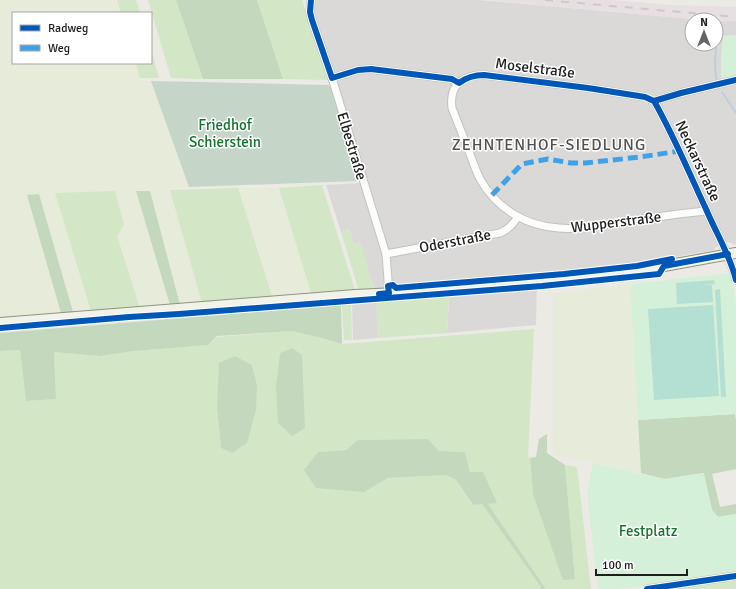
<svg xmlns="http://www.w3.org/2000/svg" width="736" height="589" font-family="Signika,sans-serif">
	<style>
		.residential { fill: #dad9d7 }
		.industrial { fill: #e8dfe2 }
		.farmland { fill: #e7ebd9 }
		.grass { fill: #d3e6c6; fill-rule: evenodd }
		.forest { fill: #c3d8bc }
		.cemetery { fill: #c5d5c8 }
		.park { fill: #d5f0d9 }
		.pitch { fill: #b4dfd3 }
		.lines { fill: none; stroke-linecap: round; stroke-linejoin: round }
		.stream { stroke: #bbd0db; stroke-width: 2 }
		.street-casing { stroke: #c2c2c0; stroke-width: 9 }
		.secondary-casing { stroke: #8f937f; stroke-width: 12 }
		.street { stroke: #fcfcfb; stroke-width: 7 }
		.secondary { stroke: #f1f2ea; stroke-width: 10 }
		.rail { stroke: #cacac9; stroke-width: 2; stroke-dasharray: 8 8; stroke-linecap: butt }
		.quiet { stroke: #3da2ea; stroke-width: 5; stroke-dasharray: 10 5; stroke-linecap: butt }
		.cycleway-casing { stroke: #fff; stroke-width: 8 }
		.cycleway { stroke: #0057b8; stroke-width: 6 }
		.labels { text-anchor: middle; stroke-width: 3; stroke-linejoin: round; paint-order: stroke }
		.street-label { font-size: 15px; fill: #1d1d1d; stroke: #fff }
		.park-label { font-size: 15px; fill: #14712b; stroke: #fff }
		.neighbourhood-label { font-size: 16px; letter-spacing: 1px; fill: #505050; stroke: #fff }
	</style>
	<rect width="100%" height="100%" fill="#ebeae5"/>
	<polygon class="residential" points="315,0 479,0 704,20 692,20 692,44 716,44 716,21 736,21 736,245 728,242 716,247 714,250 630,265 597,270 537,275 536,325 447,333 450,284 376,291 378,338 353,340 352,303 360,292 374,288 360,243 354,245 349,229 341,232 326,185 361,183 363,188 370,187 313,12"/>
	<polygon class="industrial" points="487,0 614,0 670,5 736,7 736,21 717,22 716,21 716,20 700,20"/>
	<g class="farmland">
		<polygon points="0,0 117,0 121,13 13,13 13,63 136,63 141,80 151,81 189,187 170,188 202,303 180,305 136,192 170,305 140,308 117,236 55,193 91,311 73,312 39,194 27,195 61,313 0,317"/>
		<polygon points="238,188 279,188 311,293 272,296"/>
		<polygon points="630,284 641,473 553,454 553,294"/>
	</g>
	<g class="grass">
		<polygon points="117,0 136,0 140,13 121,13"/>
		<polygon points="148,0 176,0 203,79 171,78"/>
		<polygon points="257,0 302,0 328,80 283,79"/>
		<polygon points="151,50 159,78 140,78 136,63 151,63"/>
		<polygon points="322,185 355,290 311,293 279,188"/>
		<polygon points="238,188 272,296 202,303 170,190"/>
		<polygon points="115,191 124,225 117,236 140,308 91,311 55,193"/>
		<polygon points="349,229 354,245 361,243 374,289 359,291 341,232"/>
		<polygon points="449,295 447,333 378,338 376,301"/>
		<polygon points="351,303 352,340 344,340 342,304"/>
		<path d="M534,329L528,457L530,458L533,494L575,579L565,465L577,467L591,589H546L487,503H497L470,472L465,452L439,451L428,439L358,440L346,450L318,452L364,492L388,478L446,475L456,480L472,505L482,504L541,587L540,589H0V351L20,350L26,401L56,399L54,352L100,356L134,351L208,345L217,337L292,331L322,338L342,344ZM292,348L276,385L280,353ZM235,356L252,365L257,385L232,453L221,448L217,408Z"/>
		<polygon points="736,581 736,589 671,589"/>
	</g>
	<g class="forest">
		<polygon points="176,0 257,0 283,79 203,79"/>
		<polygon points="136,191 150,191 180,305 170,305"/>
		<polygon points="39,194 73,312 61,313 27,195"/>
		<polygon points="341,305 342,344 322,338 292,331 217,336 208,345 134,351 100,356 54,352 56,399 26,401 20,350 0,351 0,333"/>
		<polygon points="292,348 302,355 305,428 292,436 278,423 276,385 280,353"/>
		<polygon points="235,356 252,365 257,385 256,409 247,443 232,453 221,448 217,408 219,363"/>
		<polygon points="735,414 736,419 736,469 712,474 720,507 736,504 736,514 718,517 712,510 703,473 664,479 641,473 638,420"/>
		<polygon points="547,434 547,453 565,465 575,579 563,580 533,494 530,458 536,457 539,439"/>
		<polygon points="428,439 439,451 465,452 470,472 483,472 497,503 488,504 546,589 540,589 541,587 482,504 473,505 456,480 446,475 388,478 364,492 316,488 304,470 318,452 346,450 358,440"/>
	</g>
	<polygon class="cemetery" points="151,81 328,85 331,87 360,178 358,181 189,187"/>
	<g class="park">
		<polygon points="736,35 736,76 721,79 721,56 723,36"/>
		<polygon points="722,274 731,274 736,302 736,419 735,414 638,420 630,284"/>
		<polygon points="593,463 664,479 704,473 712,510 718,517 736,514 736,573 618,589 598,589 587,494"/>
	</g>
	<g class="pitch">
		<polygon points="714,280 715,284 703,285 712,285 713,302 677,304 676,283"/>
		<polygon points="720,289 726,397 721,397 715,290"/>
		<polygon points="713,305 719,396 654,400 648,309"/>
	</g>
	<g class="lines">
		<g class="stream">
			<polyline points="716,79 715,63 717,35"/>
			<polyline points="722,92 736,113"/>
		</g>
		<defs>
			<g id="street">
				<polyline points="311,0 310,12 312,20 332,78 386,254 389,293"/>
				<polyline points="332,78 358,70 371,69 452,79 459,83"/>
				<path d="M654,101C674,136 689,173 706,209C716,233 730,255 736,280"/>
				<path d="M706,211L678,214L584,228C576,228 567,229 559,228C526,226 497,209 480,179C476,171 473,162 470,154C464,139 458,123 452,108C449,85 462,75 484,75L588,88L639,96L645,97L654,101L681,93L736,80"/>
				<path d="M386,254L500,233C509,229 512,225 518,217"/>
				<polyline points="647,589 736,576"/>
			</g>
			<polyline id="secondary" points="0,323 355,295 418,292 437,289 592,276 664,266 736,253"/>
		</defs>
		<use href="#street" class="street-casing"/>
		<use href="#secondary" class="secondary-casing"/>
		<use href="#street" class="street"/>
		<use href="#secondary" class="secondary"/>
		<polyline class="rail" points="545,0 736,17"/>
		<polyline class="quiet" points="492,195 522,164 548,159 571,163 585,163 640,157 680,151"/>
		<defs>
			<g id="cycleway">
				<path d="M311,0L310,12L312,20L332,78L358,70L371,69L452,79L459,83C467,77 474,75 484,75L588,88L639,96L645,97L654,101L681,93L736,80"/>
				<path d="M654,101C674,136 689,173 706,209C716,233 730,255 736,280"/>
				<polyline points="379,294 389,293 388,286 393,285 396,288 564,274 637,266 672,259"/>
				<polyline points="0,328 129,317 179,314 542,286 659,274 664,266 728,254"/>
				<polyline points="647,589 736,576"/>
			</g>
		</defs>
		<use href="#cycleway" class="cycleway-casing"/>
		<use href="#cycleway" class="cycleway"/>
	</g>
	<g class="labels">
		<g class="street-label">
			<text transform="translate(535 68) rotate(7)" y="5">Moselstraße</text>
			<text transform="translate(352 146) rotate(73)" y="5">Elbestraße</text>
			<text transform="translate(698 161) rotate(65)" y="5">Neckarstraße</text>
			<text transform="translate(616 222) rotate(-7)" y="5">Wupperstraße</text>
			<text transform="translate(455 241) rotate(-11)" y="5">Oderstraße</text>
		</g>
		<g class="park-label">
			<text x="225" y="130">Friedhof<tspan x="225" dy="17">Schierstein</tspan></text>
			<text x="648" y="536">Festplatz</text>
		</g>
		<g class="neighbourhood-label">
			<text x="549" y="150">ZEHNTENHOF-SIEDLUNG</text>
		</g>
	</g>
	<rect x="12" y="12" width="140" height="52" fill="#ffffff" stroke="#a5a5a5"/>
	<rect x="20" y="25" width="20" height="6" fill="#0057b8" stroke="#a5a5a5"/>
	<text x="48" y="32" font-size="12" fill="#1d1d1d">Radweg</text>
	<rect x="20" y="45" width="20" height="6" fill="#3da2ea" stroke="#a5a5a5"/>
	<text x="48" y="52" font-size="12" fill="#1d1d1d">Weg</text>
	<g transform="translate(704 32)"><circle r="19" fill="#ffffff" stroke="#a5a5a5"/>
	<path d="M0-3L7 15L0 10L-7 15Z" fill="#656563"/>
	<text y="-6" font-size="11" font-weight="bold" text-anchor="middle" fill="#1d1d1d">N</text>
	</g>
	<path d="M596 569v6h91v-6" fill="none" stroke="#1d1d1d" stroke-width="2"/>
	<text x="602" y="569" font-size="12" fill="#1d1d1d" stroke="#ffffff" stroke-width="3" paint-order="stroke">100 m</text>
</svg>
